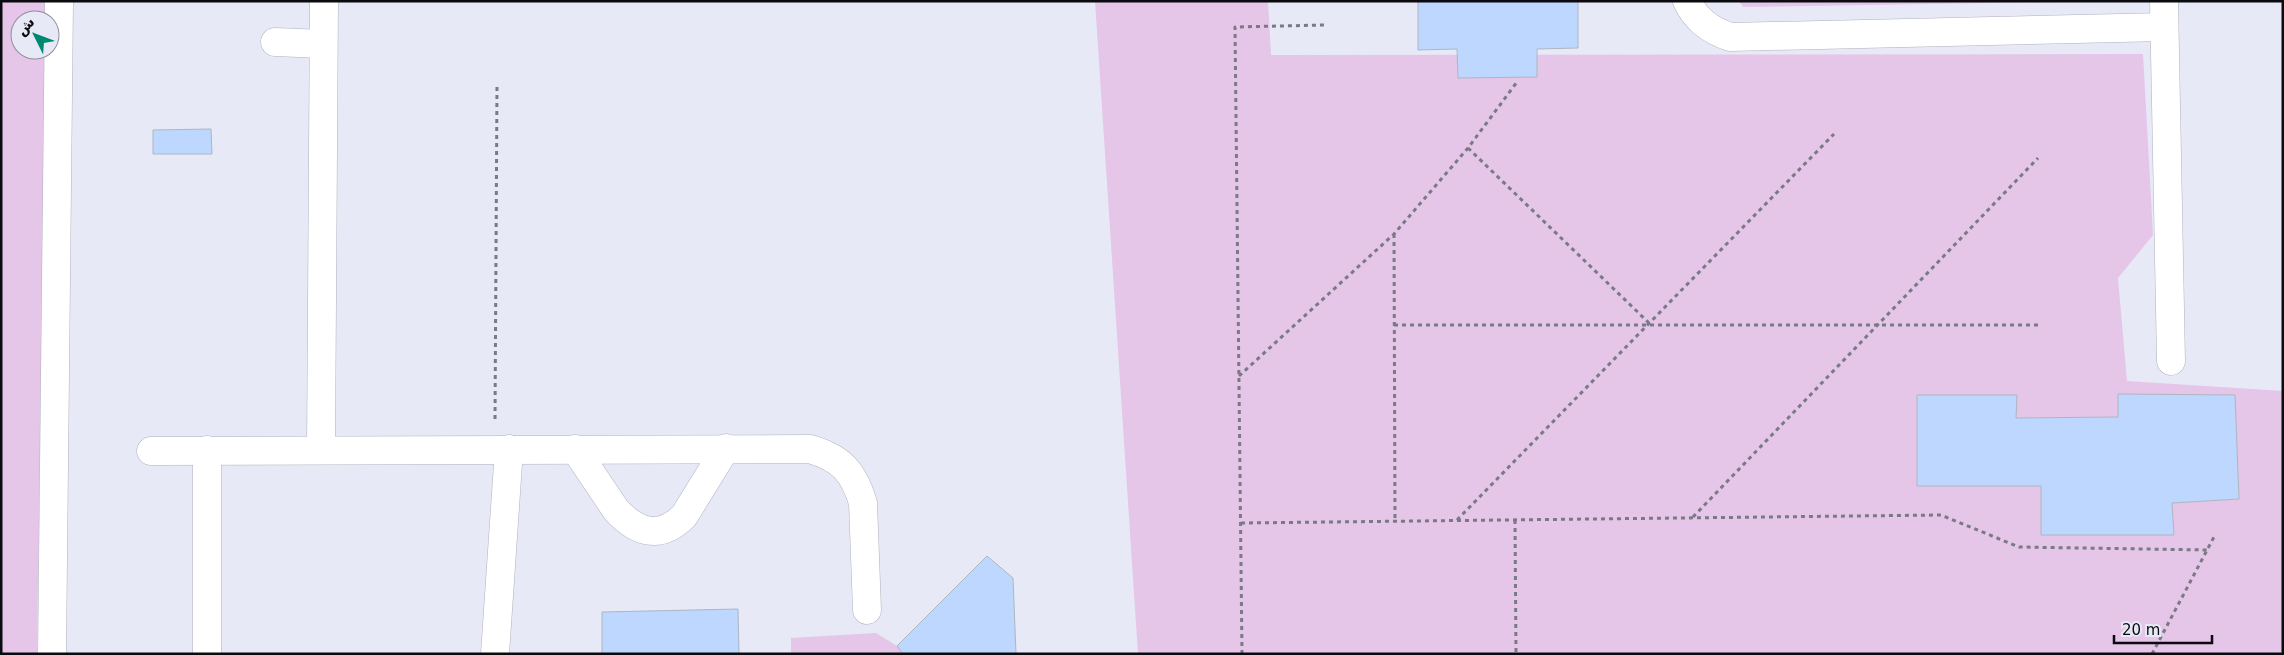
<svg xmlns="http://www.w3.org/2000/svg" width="2284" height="655" font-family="'DejaVu Sans','Noto Naskh Arabic',sans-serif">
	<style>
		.green { fill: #e5c5e8; fill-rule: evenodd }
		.building { fill: #bed7fe; stroke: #aeb6c2 }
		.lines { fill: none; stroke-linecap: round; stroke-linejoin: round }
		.minor-casing { stroke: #b0b1bf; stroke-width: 29 }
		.path { stroke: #797a83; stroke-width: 3; stroke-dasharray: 4 4; stroke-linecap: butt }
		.minor { stroke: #fff; stroke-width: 28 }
	</style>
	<rect width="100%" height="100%" fill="#e7e9f7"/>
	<g class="green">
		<polygon points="1,1 47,1 47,20 20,20 20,50 46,50 37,654 1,654"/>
		<path d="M1095,1H1268L1271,55L2143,54L2153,235L2118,278L2127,381L2283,391V654H1138ZM2118,394L2234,395L2239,499L2172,503L2174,535H2042L2041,486H1917V395H2016V418L2118,417Z"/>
		<polygon points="1739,1 2119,1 1743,7"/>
		<polygon points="876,633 897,646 903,654 791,654 791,638"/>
	</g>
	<g class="building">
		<polygon points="1418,1 1578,1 1578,48 1537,49 1537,77 1458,78 1457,49 1418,50"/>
		<polygon points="211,129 212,154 153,154 153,130"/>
		<polygon points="2118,394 2235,395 2239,499 2172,503 2174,535 2041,535 2041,486 1917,486 1917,395 2017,395 2016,418 2118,417"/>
		<polygon points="987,556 1013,578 1016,654 903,654 897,646"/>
		<polygon points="738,609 739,654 602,654 602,612"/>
	</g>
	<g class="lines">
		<defs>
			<g id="minor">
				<path d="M1687,1C1696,20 1710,30 1730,37L2164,27"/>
				<polyline points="2164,1 2171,361"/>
				<polyline points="275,42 323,44"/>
				<path d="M575,449L616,510C637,533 660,540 684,516L726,448"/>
				<polyline points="207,450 207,654"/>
				<polyline points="321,450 324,1"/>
				<path d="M151,451L810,449C841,458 854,472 863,503L867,610"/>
				<polyline points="52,654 59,1"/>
				<polyline points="495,654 509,449"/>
			</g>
		</defs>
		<use href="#minor" class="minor-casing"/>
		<g class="path">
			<polyline points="1468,148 1649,323"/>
			<polyline points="1394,234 1395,521"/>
			<polyline points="1394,325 2038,325"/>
			<polyline points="1239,376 1394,234 1468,148 1517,82"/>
			<polyline points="495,419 497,85"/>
			<polyline points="1693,517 2038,158"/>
			<polyline points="1457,520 1834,134"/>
			<polyline points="1515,520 1516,654"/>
			<polyline points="1241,523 1941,515 2019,547 2207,550"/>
			<polyline points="1242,654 1235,27 1324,25"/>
			<polyline points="2152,654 2215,535"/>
		</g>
		<use href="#minor" class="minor"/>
	</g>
	<rect width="2284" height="655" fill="none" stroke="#0b0b0f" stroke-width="5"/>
	<g transform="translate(35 35) rotate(312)"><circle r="24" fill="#e7e9f7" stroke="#8f909a"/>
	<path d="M0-4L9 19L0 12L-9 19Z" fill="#008970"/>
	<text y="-8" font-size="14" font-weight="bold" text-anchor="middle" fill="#0b0b0f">ش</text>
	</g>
	<path d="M2114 635v8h98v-8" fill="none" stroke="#0b0b0f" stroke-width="2.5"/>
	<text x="2122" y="635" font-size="15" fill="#0b0b0f" stroke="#e7e9f7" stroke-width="4" paint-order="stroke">20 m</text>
</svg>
